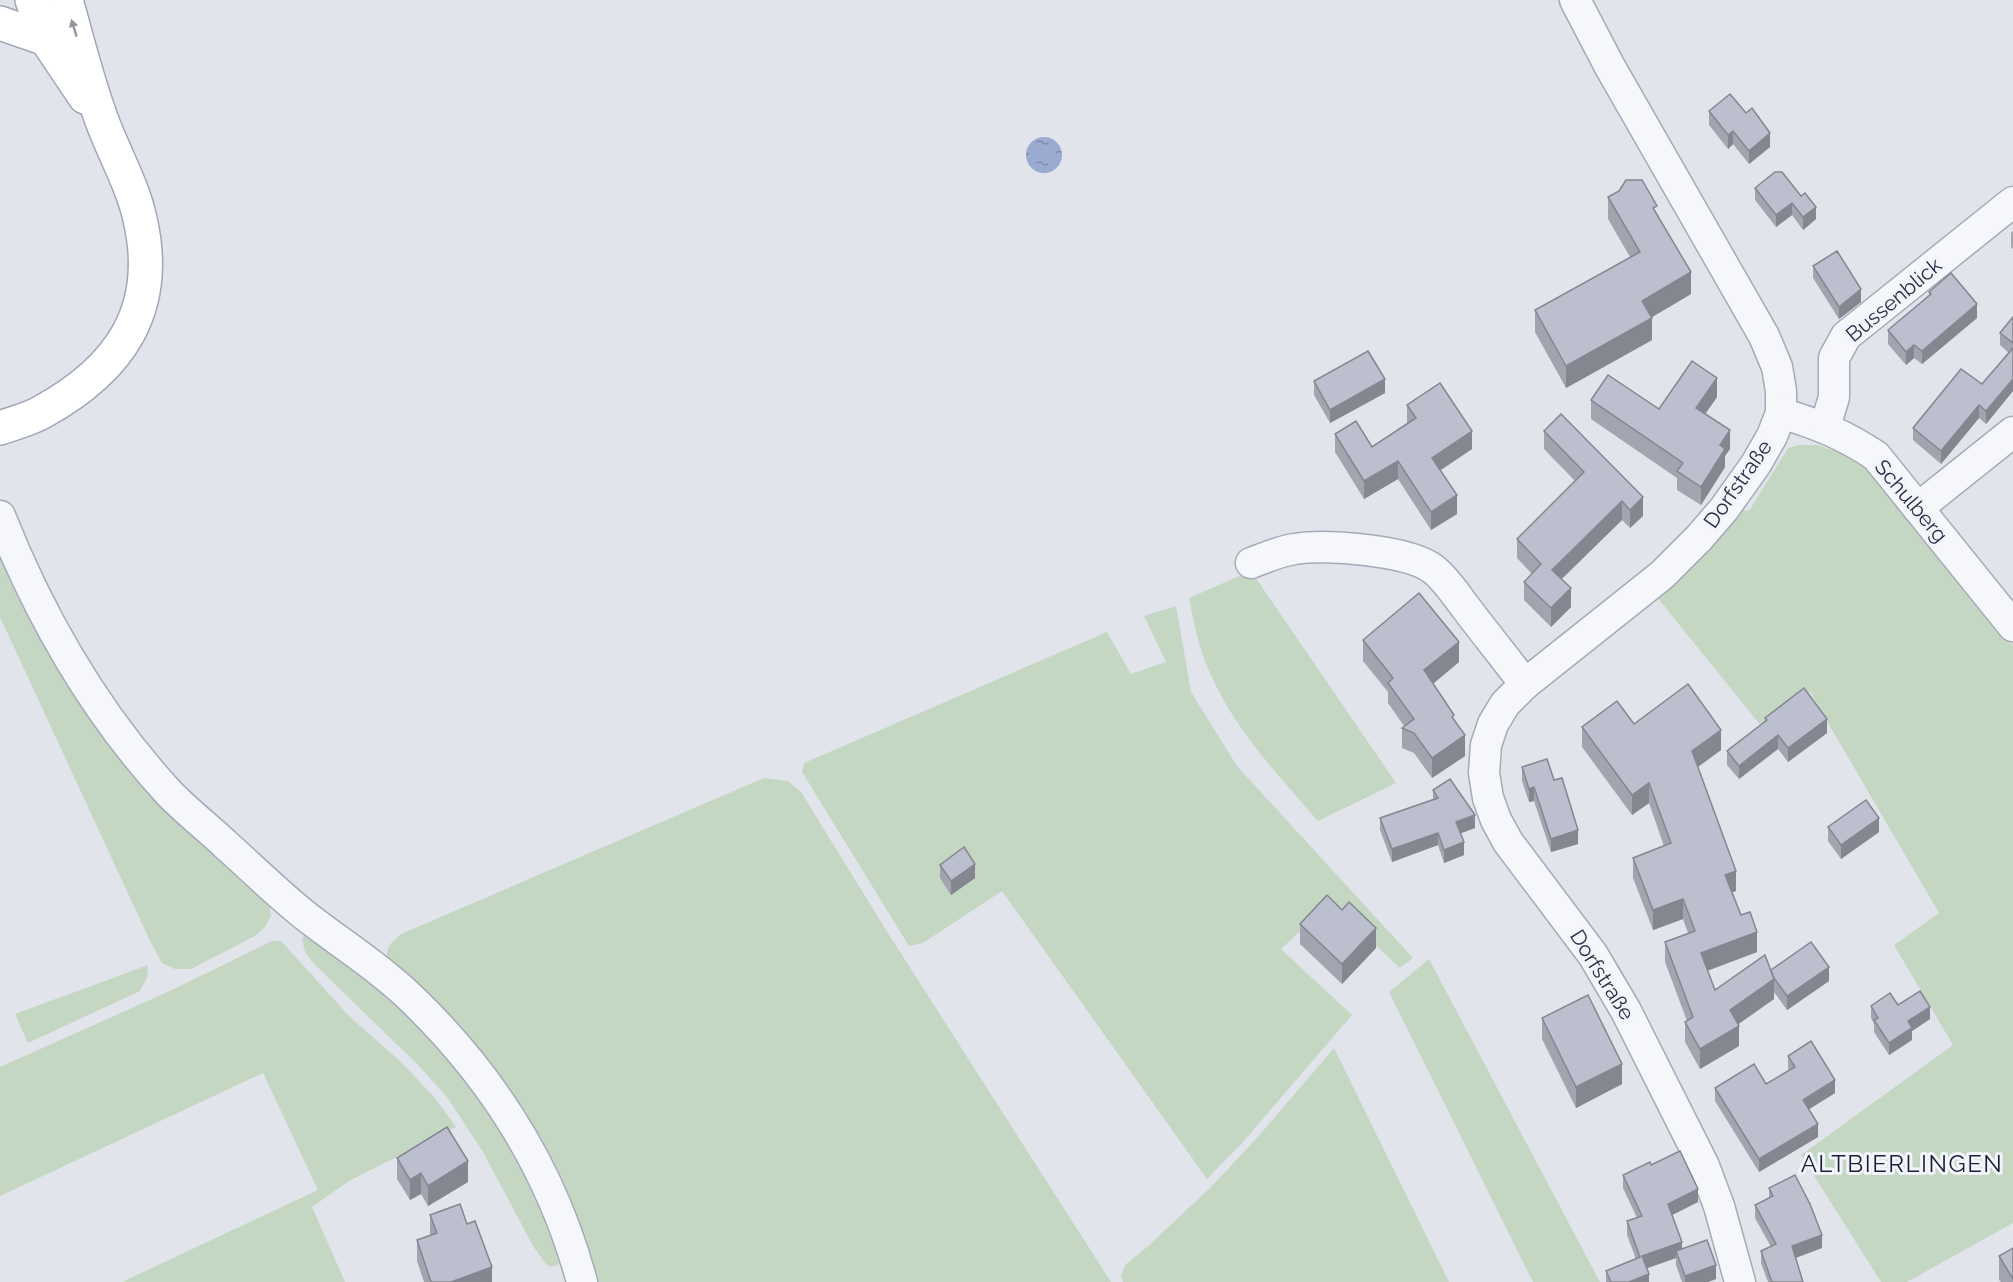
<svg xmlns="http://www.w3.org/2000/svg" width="2013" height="1282" font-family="Raleway,sans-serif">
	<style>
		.green { fill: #c4d7c3 }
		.water { fill: url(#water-ripples) }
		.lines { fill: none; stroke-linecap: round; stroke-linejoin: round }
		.minor-casing { stroke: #a6a9b7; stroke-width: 33 }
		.major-casing { stroke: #a0a6b9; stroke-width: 36 }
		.minor { stroke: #f6f7fa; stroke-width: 30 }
		.major { stroke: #fff; stroke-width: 33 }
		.wall { fill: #a2a4b0 }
		.shaded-wall { fill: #848690 }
		.building { fill: #bcbfcd; stroke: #848690; stroke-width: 1.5 }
		.oneway { fill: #9496a2 }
		.labels { text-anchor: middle; stroke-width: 6; stroke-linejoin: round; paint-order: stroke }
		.street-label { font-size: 21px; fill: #282d46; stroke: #f3f4f9 }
		.quarter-label { font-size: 24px; letter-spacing: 1.5px; fill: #1a1f37; stroke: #f3f4f9 }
	</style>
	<defs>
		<pattern id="water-ripples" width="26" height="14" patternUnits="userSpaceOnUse" patternTransform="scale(1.5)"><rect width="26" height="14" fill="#9aaad0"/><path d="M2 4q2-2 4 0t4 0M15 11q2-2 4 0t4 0" fill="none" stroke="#7e8bab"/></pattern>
	</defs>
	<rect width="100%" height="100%" fill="#e2e4ec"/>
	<g class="green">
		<polygon points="1799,445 1818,445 1870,464 2013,645 2013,1223 1907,1282 1881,1282 1801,1155 1953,1045 1894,945 1939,913 1810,692 1762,727 1656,596 1701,557 1742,510 1749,511 1788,448"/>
		<polygon points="0,544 19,587 269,902 271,916 265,927 255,936 191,969 175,969 162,963 150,941 0,617"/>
		<path d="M1251,571L1396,783L1318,821C1278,775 1235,730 1210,673C1199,649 1194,624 1189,598Z"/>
		<polygon points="1176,606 1191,692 1237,766 1413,958 1400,968 1330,903 1281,949 1352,1015 1243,1142 1207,1179 1002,891 923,943 909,946 802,772 804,763 1107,632 1131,674 1166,662 1144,616"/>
		<path d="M764,778L788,781L801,792L886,930L1111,1282H593L575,1226L387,961C386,947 390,943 401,934Z"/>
		<polygon points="305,935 312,936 378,984 473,1083 541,1198 561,1263 551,1267 546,1264 533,1246 483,1152 447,1097 417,1064 313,963 305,952 302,939"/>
		<polygon points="272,941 281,941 350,1017 400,1061 435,1098 456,1127 349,1181 312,1207 345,1282 122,1282 318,1190 263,1073 0,1196 0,1067 172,990"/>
		<polygon points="1429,959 1600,1282 1533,1282 1389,992"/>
		<polygon points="148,965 147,978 140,991 28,1043 15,1014"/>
		<polygon points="1334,1048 1449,1282 1123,1282 1121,1276 1125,1265 1147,1247 1210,1188 1257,1138"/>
	</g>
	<circle class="water" cx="1044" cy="155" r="18"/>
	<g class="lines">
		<defs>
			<g id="minor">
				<polyline points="1575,0 1610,67 1764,336 1777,367 1781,391 1781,413 1772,436 1756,464 1724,509 1699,538 1662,575 1525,684 1505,704 1493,724 1486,745 1484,773 1488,798 1496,820 1508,842 1593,955 1626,1011 1704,1166 1719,1206 1740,1282"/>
				<path d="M1781,413C1817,424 1845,435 1876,456L2013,626"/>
				<polyline points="1825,427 1834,397 1834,358 1846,336 2013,202"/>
				<polyline points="1918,508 2013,432"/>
				<path d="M0,516C40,617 94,711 168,792C186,811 207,827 226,845C253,869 279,895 307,917C343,945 383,970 415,1002C495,1080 553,1174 582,1282"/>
				<path d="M1251,563C1265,558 1279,551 1295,549C1325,544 1408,550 1433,569C1446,579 1456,595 1466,608C1485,633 1505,658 1525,684"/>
			</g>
			<g id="major">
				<polyline points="32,0 46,39"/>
				<polyline points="0,23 46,39 85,97"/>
				<path d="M0,428C14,423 30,419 42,412C120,369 161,310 140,219C133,187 116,157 104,126C88,85 78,42 66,0"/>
			</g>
		</defs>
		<use href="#minor" class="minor-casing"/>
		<use href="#major" class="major-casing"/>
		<use href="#minor" class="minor"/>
		<use href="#major" class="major"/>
	</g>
	<g class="wall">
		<polygon points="1709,111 1770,147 1749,164 1733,144 1728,149 1709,125"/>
		<polygon points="1775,172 1816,219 1803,230 1792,215 1776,227 1755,200 1755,188"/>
		<polygon points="1608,197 1657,213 1691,294 1652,317 1652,340 1566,388 1535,332 1535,310 1630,257 1608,219"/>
		<polygon points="2013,231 2013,249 2011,247 2011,233"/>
		<polygon points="1813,266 1861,302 1839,319 1813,278"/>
		<polygon points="1929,292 1977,318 1922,364 1914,358 1906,365 1888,344 1888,330 1929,296"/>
		<polygon points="2013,317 2013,391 1986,424 1979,418 1941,464 1913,440 1913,428 1982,384 2009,353 2000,345 2000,333"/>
		<polygon points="1314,381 1385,393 1330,423 1314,395"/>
		<polygon points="1717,397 1705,414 1730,449 1725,456 1725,467 1701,505 1677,490 1677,478 1591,419 1591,400 1659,409"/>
		<polygon points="1407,405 1472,449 1440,470 1457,514 1431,530 1398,479 1364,499 1335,452 1335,434 1372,447 1407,423"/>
		<polygon points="1544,431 1643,516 1630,528 1622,520 1562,579 1571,607 1551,627 1524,600 1524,582 1532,574 1517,558 1517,539 1575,481 1544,449"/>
		<polygon points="1363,640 1459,662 1433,684 1454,720 1465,756 1432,778 1414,753 1402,748 1402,728 1404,726 1388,703 1388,692 1363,661"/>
		<polygon points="1765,718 1827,733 1788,762 1778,749 1739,779 1727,765 1727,751 1765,722"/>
		<polygon points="1634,724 1721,750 1698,767 1736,891 1732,892 1757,952 1707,971 1715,990 1771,970 1829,981 1787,1010 1774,992 1774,999 1738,1024 1739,1046 1700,1069 1685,1042 1685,1022 1687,1021 1665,962 1665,942 1688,933 1683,919 1653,930 1633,878 1633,858 1664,846 1649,803 1632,815 1582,747 1582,727"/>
		<polygon points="1522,767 1554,780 1578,844 1551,852 1534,801 1529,802 1522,781"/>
		<polygon points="1433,790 1475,828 1461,833 1464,855 1444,863 1438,845 1392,862 1380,830 1380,818 1433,799"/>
		<polygon points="1828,827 1879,832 1841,859 1828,841"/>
		<polygon points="940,865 975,878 951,895 940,878"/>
		<polygon points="1300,924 1376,948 1342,984 1300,944"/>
		<polygon points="1898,1005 1930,1019 1912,1031 1912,1040 1889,1055 1874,1032 1874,1024 1871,1018 1871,1006"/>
		<polygon points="1542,1018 1622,1084 1576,1108 1542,1039"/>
		<polygon points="1788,1056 1835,1093 1809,1109 1818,1137 1759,1172 1715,1101 1715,1088 1766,1084 1789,1070 1788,1069"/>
		<polygon points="397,1158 468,1182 428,1206 421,1194 410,1200 397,1179"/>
		<polygon points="1651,1165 1698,1202 1672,1215 1682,1249 1716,1279 1708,1282 1682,1282 1676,1265 1676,1258 1647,1268 1649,1282 1606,1282 1606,1271 1636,1259 1627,1235 1627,1221 1637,1218 1623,1188 1623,1175"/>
		<polygon points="1769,1188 1822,1248 1796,1258 1803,1282 1768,1282 1761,1263 1761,1251 1771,1247 1755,1218 1755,1205 1769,1198"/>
		<polygon points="430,1215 467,1224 492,1282 424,1282 417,1261 417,1240 430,1235"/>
		<polygon points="2013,1248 2013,1282 2001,1282 1999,1280 1999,1256"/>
	</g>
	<g class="shaded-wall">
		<polygon points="1733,131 1733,144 1728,149 1728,135"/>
		<polygon points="1770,133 1770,147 1749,164 1749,151"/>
		<polygon points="1792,203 1792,215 1776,227 1776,215"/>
		<polygon points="1816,207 1816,219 1803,230 1803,217"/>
		<polygon points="1691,272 1691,294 1642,323 1642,301"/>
		<polygon points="1861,289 1861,302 1839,319 1839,307"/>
		<polygon points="1977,304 1977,318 1922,364 1922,351"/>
		<polygon points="1652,318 1652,340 1566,388 1566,366"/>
		<polygon points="1914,345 1914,358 1906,365 1906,352"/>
		<polygon points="1717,378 1717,397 1696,427 1696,408"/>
		<polygon points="1385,379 1385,393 1330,423 1330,410"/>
		<polygon points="2013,379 2013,391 1986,424 1986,411"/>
		<polygon points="1979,405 1979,418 1941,464 1941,451"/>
		<polygon points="1730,430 1730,449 1725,456 1725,467 1701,505 1701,487 1720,445"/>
		<polygon points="1472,431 1472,449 1432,476 1432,458"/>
		<polygon points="1398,461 1398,479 1364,499 1364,481"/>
		<polygon points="1457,495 1457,514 1431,530 1431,512"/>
		<polygon points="1643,497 1643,516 1630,528 1630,510"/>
		<polygon points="1622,501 1622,520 1552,588 1552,570"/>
		<polygon points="1571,588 1571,607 1551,627 1551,608"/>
		<polygon points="1459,642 1459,662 1424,691 1424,670"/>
		<polygon points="1827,719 1827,733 1788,762 1788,748"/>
		<polygon points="1721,730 1721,750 1692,771 1692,751"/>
		<polygon points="1465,735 1465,756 1432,778 1432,758"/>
		<polygon points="1778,735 1778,749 1739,779 1739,766"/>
		<polygon points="1649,783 1649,803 1632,815 1632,795"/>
		<polygon points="1534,787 1534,801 1529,802 1529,789"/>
		<polygon points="1475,815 1475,828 1456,835 1456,822"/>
		<polygon points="1879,818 1879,832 1841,859 1841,845"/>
		<polygon points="1578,830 1578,844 1551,852 1551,839"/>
		<polygon points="1438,833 1438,845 1392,862 1392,849"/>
		<polygon points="1464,842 1464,855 1444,863 1444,850"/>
		<polygon points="975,864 975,878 951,895 951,881"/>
		<polygon points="1736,871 1736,891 1725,895 1725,875"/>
		<polygon points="1683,899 1683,919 1653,930 1653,910"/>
		<polygon points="1376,928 1376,948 1342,984 1342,964"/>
		<polygon points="1757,932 1757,952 1701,973 1701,953"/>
		<polygon points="1829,967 1829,981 1787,1010 1787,996"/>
		<polygon points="1774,979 1774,999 1730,1030 1730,1010"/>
		<polygon points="1930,1007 1930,1019 1912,1031 1912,1040 1889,1055 1889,1043 1908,1021"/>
		<polygon points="1739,1026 1739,1046 1700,1069 1700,1049"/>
		<polygon points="1622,1064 1622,1084 1576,1108 1576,1087"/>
		<polygon points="1835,1080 1835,1093 1803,1113 1803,1100"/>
		<polygon points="1818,1124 1818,1137 1759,1172 1759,1159"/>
		<polygon points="468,1161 468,1182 428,1206 428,1186"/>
		<polygon points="421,1173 421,1194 410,1200 410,1180"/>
		<polygon points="1698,1189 1698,1202 1668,1217 1668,1204"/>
		<polygon points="1822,1235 1822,1248 1792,1259 1792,1246"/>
		<polygon points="1682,1242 1682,1256 1676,1251 1676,1258 1642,1270 1642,1256"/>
		<polygon points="1716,1265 1716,1279 1708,1282 1685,1282 1685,1276"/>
		<polygon points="492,1267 492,1282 451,1282"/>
		<polygon points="1649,1274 1649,1282 1629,1282"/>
	</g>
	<g class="building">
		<polygon points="1730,94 1746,113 1752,108 1770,133 1749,151 1733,131 1728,135 1709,111"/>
		<polygon points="1775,172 1782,172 1801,196 1805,193 1816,207 1803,217 1792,203 1776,215 1755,188"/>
		<polygon points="1626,180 1642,180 1657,206 1653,208 1691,272 1642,301 1652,318 1566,366 1535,310 1640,252 1608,197 1619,191"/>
		<polygon points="1837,251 1861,289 1839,307 1813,266"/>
		<polygon points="1951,273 1977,304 1922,351 1914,345 1906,352 1888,330 1931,294 1929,292"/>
		<polygon points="2013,317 2013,343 2000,333"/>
		<polygon points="2013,348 2013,379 1986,411 1979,405 1941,451 1913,428 1961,369 1982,384"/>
		<polygon points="1368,351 1385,379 1330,410 1314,381"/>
		<polygon points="1692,361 1717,378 1696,408 1730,430 1720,445 1725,449 1701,487 1677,471 1683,463 1591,400 1608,375 1659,409"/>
		<polygon points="1440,383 1472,431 1432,458 1457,495 1431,512 1398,461 1364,481 1335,434 1356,421 1372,447 1416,418 1407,405"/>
		<polygon points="1561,414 1643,497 1630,510 1622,501 1552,570 1571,588 1551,608 1524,582 1541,564 1517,539 1584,472 1544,431"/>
		<polygon points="1419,593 1459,642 1424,670 1454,715 1452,717 1465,735 1432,758 1414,733 1402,728 1414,719 1388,683 1393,678 1363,640"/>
		<polygon points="1688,684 1721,730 1692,751 1736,871 1725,875 1741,915 1750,912 1757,932 1701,953 1715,990 1765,955 1774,979 1730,1010 1739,1026 1700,1049 1685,1022 1693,1017 1665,942 1695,931 1683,899 1653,910 1633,858 1671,843 1649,783 1632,795 1582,727 1617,701 1634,724"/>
		<polygon points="1804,688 1827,719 1788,748 1778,735 1739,766 1727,751 1767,720 1765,718"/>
		<polygon points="1547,759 1554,780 1562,778 1578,830 1551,839 1534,787 1529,789 1522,767"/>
		<polygon points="1450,779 1475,815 1456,822 1464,842 1444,850 1438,833 1392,849 1380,818 1438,798 1433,790"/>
		<polygon points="1866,800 1879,818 1841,845 1828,827"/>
		<polygon points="964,847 975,864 951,881 940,865"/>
		<polygon points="1327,895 1342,910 1349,902 1376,928 1342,964 1300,924"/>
		<polygon points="1811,942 1829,967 1787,996 1774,978 1771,970"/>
		<polygon points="1920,991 1930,1007 1908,1021 1912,1028 1889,1043 1874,1020 1878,1018 1871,1006 1890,993 1898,1005"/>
		<polygon points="1588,995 1622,1064 1576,1087 1542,1018"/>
		<polygon points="1811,1041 1835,1080 1803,1100 1818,1124 1759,1159 1715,1088 1754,1064 1766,1084 1795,1067 1788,1056"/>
		<polygon points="447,1127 468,1161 428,1186 421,1173 410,1180 397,1158"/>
		<polygon points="1680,1151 1698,1189 1668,1204 1682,1242 1642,1256 1649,1274 1629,1282 1611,1282 1606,1271 1640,1257 1627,1221 1642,1216 1623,1175 1650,1162 1651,1165"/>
		<polygon points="1795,1175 1810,1204 1822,1235 1792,1246 1803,1282 1772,1282 1761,1251 1776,1244 1755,1205 1773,1196 1769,1188"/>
		<polygon points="460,1204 467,1224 475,1221 492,1267 451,1282 431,1282 417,1240 437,1233 430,1215"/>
		<polygon points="1707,1240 1716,1265 1685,1276 1676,1251"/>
		<polygon points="2013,1248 2013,1279 1999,1256"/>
	</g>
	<defs><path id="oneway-solid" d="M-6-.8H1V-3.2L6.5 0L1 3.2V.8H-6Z" transform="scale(1.5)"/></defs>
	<use class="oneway" href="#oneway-solid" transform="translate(74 28) rotate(-107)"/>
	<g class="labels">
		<g class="street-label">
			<text transform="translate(1894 300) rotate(-40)" y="7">Bussenblick</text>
			<text transform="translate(1738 484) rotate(-55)" y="7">Dorfstraße</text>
			<text transform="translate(1911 501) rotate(50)" y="7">Schulberg</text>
			<text transform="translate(1602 975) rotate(58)" y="7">Dorfstraße</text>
		</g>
		<g class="quarter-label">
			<text x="1902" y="1172">ALTBIERLINGEN</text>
		</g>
	</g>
</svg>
